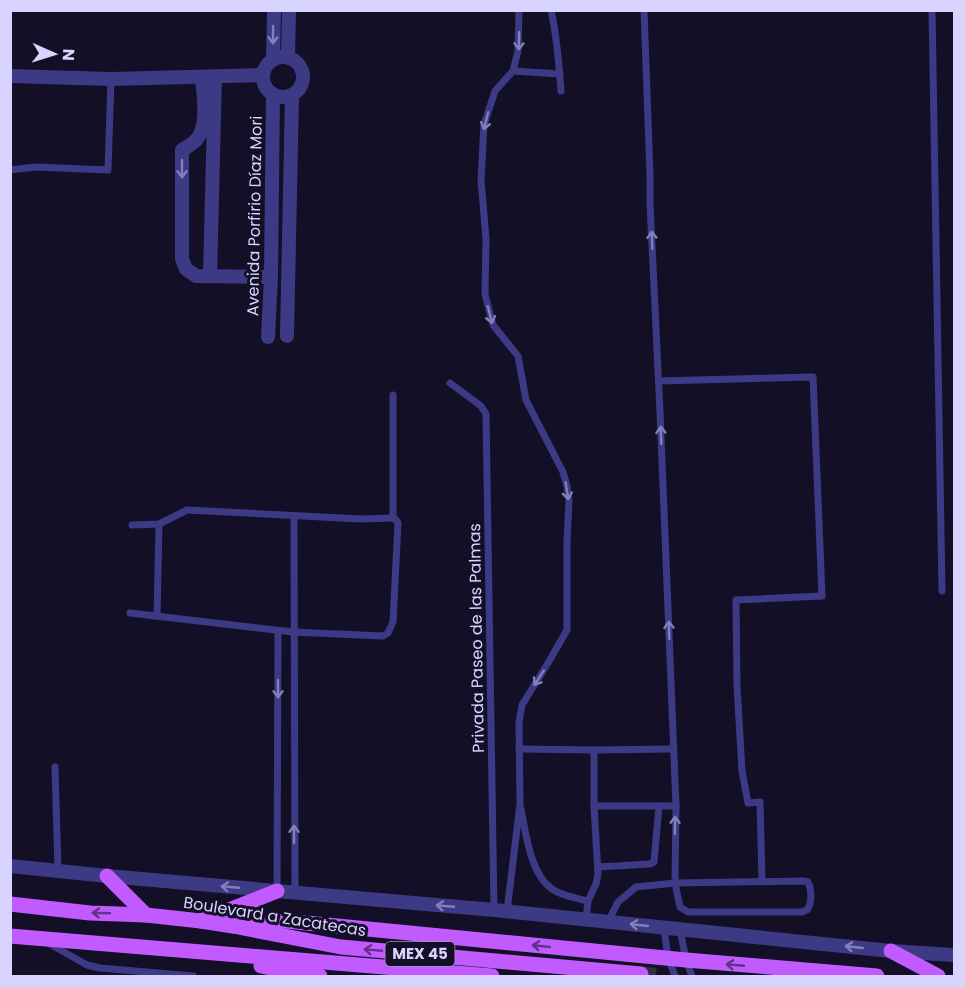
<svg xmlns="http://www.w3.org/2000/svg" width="965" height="987" font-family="Poppins,sans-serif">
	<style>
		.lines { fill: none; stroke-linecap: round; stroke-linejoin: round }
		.primary-tunnel { stroke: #312d47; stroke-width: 15; stroke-dasharray: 15 8; stroke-linecap: butt }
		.service { stroke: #3d3a85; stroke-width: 7 }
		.minor { stroke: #3d3a85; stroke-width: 14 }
		.primary { stroke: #c25bff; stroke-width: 15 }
		.oneway { stroke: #837fbc }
		.oneway2 { stroke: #623188 }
		.labels { text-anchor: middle; stroke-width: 6; stroke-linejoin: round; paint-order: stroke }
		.shield { fill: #130f26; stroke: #9e99be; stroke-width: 1.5 }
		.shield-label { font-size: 15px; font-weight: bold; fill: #d9d4ff }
		.street-label { font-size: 16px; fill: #d9d4ff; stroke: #130f26 }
	</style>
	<rect width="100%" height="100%" fill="#130f26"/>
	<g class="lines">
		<polyline class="primary-tunnel" points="641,974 663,976"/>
		<g class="service">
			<path d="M551,10C557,37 559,63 561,91"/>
			<polyline points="932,10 942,591"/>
			<polyline points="513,71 560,74"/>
			<polyline points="10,170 36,167 108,170 111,79"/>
			<polyline points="659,381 813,377 822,596 736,600 737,686 742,771 748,803 760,802 762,881"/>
			<polyline points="450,383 481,406 486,414 494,910"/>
			<polyline points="294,516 295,892"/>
			<polyline points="393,518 393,395"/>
			<polyline points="130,613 293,632 383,636 388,633 393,622 398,523 396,520 393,518 361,519 187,510 159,524 132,525"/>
			<polyline points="157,616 159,524"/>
			<polyline points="519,749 594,750 673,749"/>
			<polyline points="55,767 58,870"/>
			<polyline points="594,806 676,806"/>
			<path d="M521,809C526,833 530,874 552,889C562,896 576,898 588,901"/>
			<polyline points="598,867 650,864 654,862 659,806"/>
			<polyline points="277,891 278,631"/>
			<polyline points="507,911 520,804 519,723 522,705 548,663 567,630 567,541 569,501 567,486 563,472 526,400 518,356 493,325 485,294 486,239 481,180 484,125 495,91 513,71 518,51 519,10"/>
			<polyline points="586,920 588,901 596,884 598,874 594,806 594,750"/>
			<path d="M608,922L618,902L636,887L675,883L803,881L808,882C812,890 812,903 807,910L802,912H688L680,907L675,883L676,806L660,412L650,203V175L644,10"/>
			<polyline points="664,928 668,958 675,976"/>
			<polyline points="680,930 686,960 692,976"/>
			<polyline points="48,943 87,965 100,968 193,976"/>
		</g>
		<g class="minor">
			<circle cx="283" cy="77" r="20"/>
			<polyline points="288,57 289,10"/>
			<polyline points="273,59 274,10"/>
			<polyline points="10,76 111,79 263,75"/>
			<path d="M202,77C203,94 209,124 197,139C194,143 187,147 182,150V259L186,269L196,276L271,277"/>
			<polyline points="210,276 215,77"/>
			<polyline points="287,336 292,95"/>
			<polyline points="268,337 271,277 273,94"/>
			<polyline points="10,866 107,876 494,910 891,951 954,955"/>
		</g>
		<g class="primary">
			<polyline points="107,876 146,915"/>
			<polyline points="10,904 90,913 146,915 201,921 233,926 341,947 641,974"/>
			<polyline points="201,921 277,891"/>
			<polyline points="233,926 286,921 686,960 877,976"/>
			<polyline points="10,936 492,976"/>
			<polyline points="891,951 938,976"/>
			<polyline points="261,966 305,975 320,976"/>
		</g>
	</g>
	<defs><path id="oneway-shaft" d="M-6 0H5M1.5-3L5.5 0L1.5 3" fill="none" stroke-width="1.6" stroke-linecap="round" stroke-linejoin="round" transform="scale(1.5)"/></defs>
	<g class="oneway">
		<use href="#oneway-shaft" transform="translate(273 35) rotate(91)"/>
		<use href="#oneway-shaft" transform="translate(519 41) rotate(91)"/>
		<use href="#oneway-shaft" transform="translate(486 121) rotate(104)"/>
		<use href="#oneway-shaft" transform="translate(182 169) rotate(90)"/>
		<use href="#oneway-shaft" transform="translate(652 240) rotate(-92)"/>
		<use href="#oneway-shaft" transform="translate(490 315) rotate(76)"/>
		<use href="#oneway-shaft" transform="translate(661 435) rotate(-92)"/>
		<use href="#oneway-shaft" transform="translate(567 491) rotate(81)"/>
		<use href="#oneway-shaft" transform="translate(669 630) rotate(-92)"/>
		<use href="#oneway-shaft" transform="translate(539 678) rotate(123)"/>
		<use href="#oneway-shaft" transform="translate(278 689) rotate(90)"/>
		<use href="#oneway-shaft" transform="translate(675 825) rotate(-89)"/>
		<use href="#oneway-shaft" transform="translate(294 834) rotate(-90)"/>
		<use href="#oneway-shaft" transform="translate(230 887) rotate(-175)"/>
		<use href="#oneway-shaft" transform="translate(445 906) rotate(-175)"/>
		<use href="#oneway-shaft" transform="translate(639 925) rotate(-174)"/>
		<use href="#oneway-shaft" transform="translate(854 947) rotate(-174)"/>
	</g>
	<g class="oneway2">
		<use href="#oneway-shaft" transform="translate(101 913) rotate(-178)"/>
		<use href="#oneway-shaft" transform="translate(541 946) rotate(-174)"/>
		<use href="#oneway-shaft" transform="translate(373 950) rotate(-175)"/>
		<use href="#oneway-shaft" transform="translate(735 965) rotate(-175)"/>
	</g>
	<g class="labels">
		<rect class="shield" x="385.5" y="942" width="69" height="24" rx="4.5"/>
		<g class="shield-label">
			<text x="420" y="959">MEX 45</text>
		</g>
		<g class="street-label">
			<text transform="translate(254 216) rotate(-89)" y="6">Avenida Porfirio Díaz Mori</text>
			<text transform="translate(476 638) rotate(-91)" y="6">Privada Paseo de las Palmas</text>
			<text transform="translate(275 916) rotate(9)" y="6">Boulevard a Zacatecas</text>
		</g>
	</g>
	<rect width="965" height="987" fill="none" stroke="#d9d4ff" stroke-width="24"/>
	<g transform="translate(54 54) rotate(93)" stroke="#130f26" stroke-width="4.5" paint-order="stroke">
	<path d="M0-4.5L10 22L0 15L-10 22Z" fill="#d9d4ff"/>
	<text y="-9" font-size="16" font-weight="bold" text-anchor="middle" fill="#d9d4ff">N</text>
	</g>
</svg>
